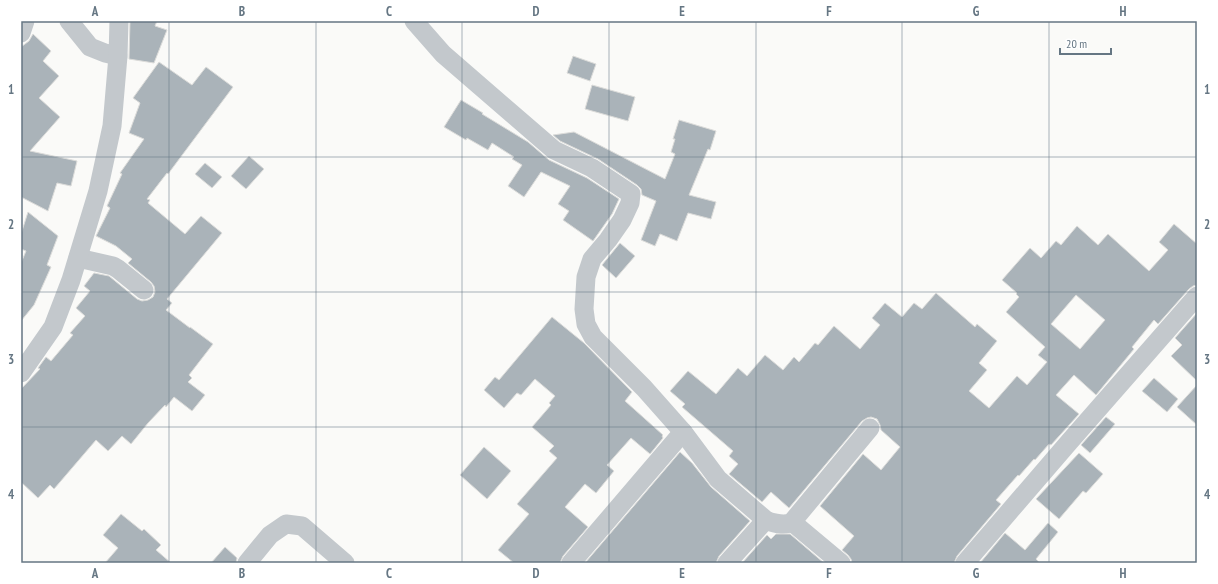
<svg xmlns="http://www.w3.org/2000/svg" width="1218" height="584" font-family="'PT Sans Narrow',sans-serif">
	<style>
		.building { fill: #aab3b9; stroke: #dcdcda; fill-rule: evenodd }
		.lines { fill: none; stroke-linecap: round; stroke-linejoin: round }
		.minor { stroke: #c3c8cc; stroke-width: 19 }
		.grid { fill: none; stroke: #657683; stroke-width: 1; stroke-opacity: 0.55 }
		.neatline { fill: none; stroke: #657683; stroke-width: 1.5 }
		.grid-label { font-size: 13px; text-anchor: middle; font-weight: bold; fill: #657683 }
	</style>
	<rect width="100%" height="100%" fill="#fafaf8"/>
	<g class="building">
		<polygon points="130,21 157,21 155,26 167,30 154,63 129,59"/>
		<polygon points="33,34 51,51 43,61 59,76 39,98 60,117 30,151 77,161 71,186 57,183 48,211 21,197 21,47 29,41"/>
		<polygon points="573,56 596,64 590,81 567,73"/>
		<polygon points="159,62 192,85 206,67 233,87 168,174 167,173 147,199 150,200 148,203 185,234 201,216 222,233 167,299 172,303 166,310 190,328 190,327 213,344 189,375 192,378 188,382 205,395 192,411 174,397 166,407 165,405 148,423 131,444 122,436 108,451 96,440 54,489 50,485 38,498 21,482 21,389 40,369 38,368 46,357 51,361 73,335 70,333 85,316 76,308 90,291 84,286 94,273 109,276 137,299 142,301 148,300 153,297 155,292 154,286 151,282 128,263 132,259 116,246 96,236 110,208 107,206 122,174 120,173 144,139 129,133 140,103 133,98"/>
		<polygon points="592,85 635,97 628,121 585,109"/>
		<polygon points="461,100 483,113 482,114 528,142 549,160 587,178 619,199 612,214 593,241 563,220 569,211 558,204 570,186 541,172 524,197 508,186 522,165 512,159 514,157 492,143 488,150 467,138 466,140 444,127"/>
		<polygon points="679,120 716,131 710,150 708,149 689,195 716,202 711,219 688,213 677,241 660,234 655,246 641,240 656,201 642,195 641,189 637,185 598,159 560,141 553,135 574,132 665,179 675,154 671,152 675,139 673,139"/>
		<polygon points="249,156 264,169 246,189 231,176"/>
		<polygon points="205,163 222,177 212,188 195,174"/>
		<polygon points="28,212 58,236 47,265 51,267 34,305 21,321 21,263 26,251 21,249 21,234"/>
		<path d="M1174,224L1197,244V285L1193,286L1189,289L1158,324L1154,320L1132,347L1134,349L1096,395L1074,375L1056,395L1079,414L1051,445L1049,444L1035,460L1034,459L1019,476L1018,475L996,500L1001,504L957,556L954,563H852L851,559L848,555L842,550L854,536L820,506L863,454L881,470L900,447L881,430L880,425L877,419L871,417L867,418L862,421L789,508L771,492L762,502L729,474L738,464L729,456L733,451L682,407L685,404L670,391L688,371L716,394L738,368L747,376L765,355L783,370L794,357L799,362L815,343L818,345L834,326L860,349L880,325L872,318L885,303L902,317L914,303L922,309L936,293L975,327L977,324L997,341L979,363L987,370L969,391L989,408L1017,376L1027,385L1047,362L1038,355L1045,347L1006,312L1019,297L1016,294L1017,293L1002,280L1030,248L1041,258L1056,241L1061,245L1077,226L1098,245L1108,234L1149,271L1168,250L1159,242ZM1076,295L1105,320L1080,349L1051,324Z"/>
		<polygon points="620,243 635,256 616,278 602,265"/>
		<polygon points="1197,313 1197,381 1171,356 1182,345 1175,338"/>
		<polygon points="552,317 584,343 632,392 625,401 663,435 662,436 663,438 650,454 631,438 607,465 614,471 596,493 585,484 565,507 588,527 563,556 560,563 514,563 498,550 529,514 517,504 557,458 549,451 554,446 532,427 551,405 549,403 555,396 535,379 521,395 517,393 504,408 484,390 495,377 499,380"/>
		<polygon points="1154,378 1178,399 1167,412 1142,391"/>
		<polygon points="1197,385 1197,425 1177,407"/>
		<polygon points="1106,417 1115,424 1090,453 1081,445"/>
		<polygon points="484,447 511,471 487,499 460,475"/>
		<polygon points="680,452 692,463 711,487 750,521 719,556 716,563 585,563"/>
		<polygon points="1079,453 1103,474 1086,493 1083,491 1059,519 1036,499"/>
		<polygon points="121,514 142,531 144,529 161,545 156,550 171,563 105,563 118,548 103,535"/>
		<polygon points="1048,523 1058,532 1036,559 1040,563 980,563 1005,533 1025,550"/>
		<polygon points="776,534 790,534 824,563 742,563 767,535 771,539"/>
		<polygon points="225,547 237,558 236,563 211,563"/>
	</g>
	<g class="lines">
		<g class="minor">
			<polyline points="69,21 90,47 105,53 118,56"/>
			<polyline points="414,21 443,54 554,150 592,168 631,194 630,203 622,220 608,240 592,259 586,277 584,309 586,324 593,337 644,388 683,432 718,479 767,521"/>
			<polyline points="21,33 25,21"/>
			<polyline points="78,258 113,266 118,269 144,290"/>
			<polyline points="21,373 53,327 71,280 98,191 112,126 118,56 119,21"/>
			<polyline points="792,522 841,563"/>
			<polyline points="247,563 270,535 286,524 302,526 345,563"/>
			<polyline points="571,563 683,432"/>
			<path d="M727,563L763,523L767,521C774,523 785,526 792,522L870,428"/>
			<polyline points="965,563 1070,441 1197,296"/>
		</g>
	</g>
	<path class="grid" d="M169,21V563M316,21V563M462,21V563M609,21V563M756,21V563M902,21V563M1049,21V563M21,157H1197M21,292H1197M21,427H1197"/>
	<rect width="1218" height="584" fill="none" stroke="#ffffff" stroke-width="44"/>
	<path d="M1060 48v6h51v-6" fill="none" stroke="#657683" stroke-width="2"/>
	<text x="1066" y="48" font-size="12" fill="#657683" stroke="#ffffff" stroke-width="3" paint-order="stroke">20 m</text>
	<rect x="22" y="22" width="1174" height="540" class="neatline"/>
	<g class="grid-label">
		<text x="95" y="16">A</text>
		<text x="242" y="16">B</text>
		<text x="389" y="16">C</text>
		<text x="536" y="16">D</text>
		<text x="682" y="16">E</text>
		<text x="829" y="16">F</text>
		<text x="976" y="16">G</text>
		<text x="1123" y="16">H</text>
		<text x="11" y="94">1</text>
		<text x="1207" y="94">1</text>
		<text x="11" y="229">2</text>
		<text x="1207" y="229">2</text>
		<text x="11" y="364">3</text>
		<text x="1207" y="364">3</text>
		<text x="11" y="499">4</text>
		<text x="1207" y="499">4</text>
		<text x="95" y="578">A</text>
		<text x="242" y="578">B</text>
		<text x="389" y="578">C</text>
		<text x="536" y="578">D</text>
		<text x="682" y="578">E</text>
		<text x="829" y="578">F</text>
		<text x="976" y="578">G</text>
		<text x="1123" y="578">H</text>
	</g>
</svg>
